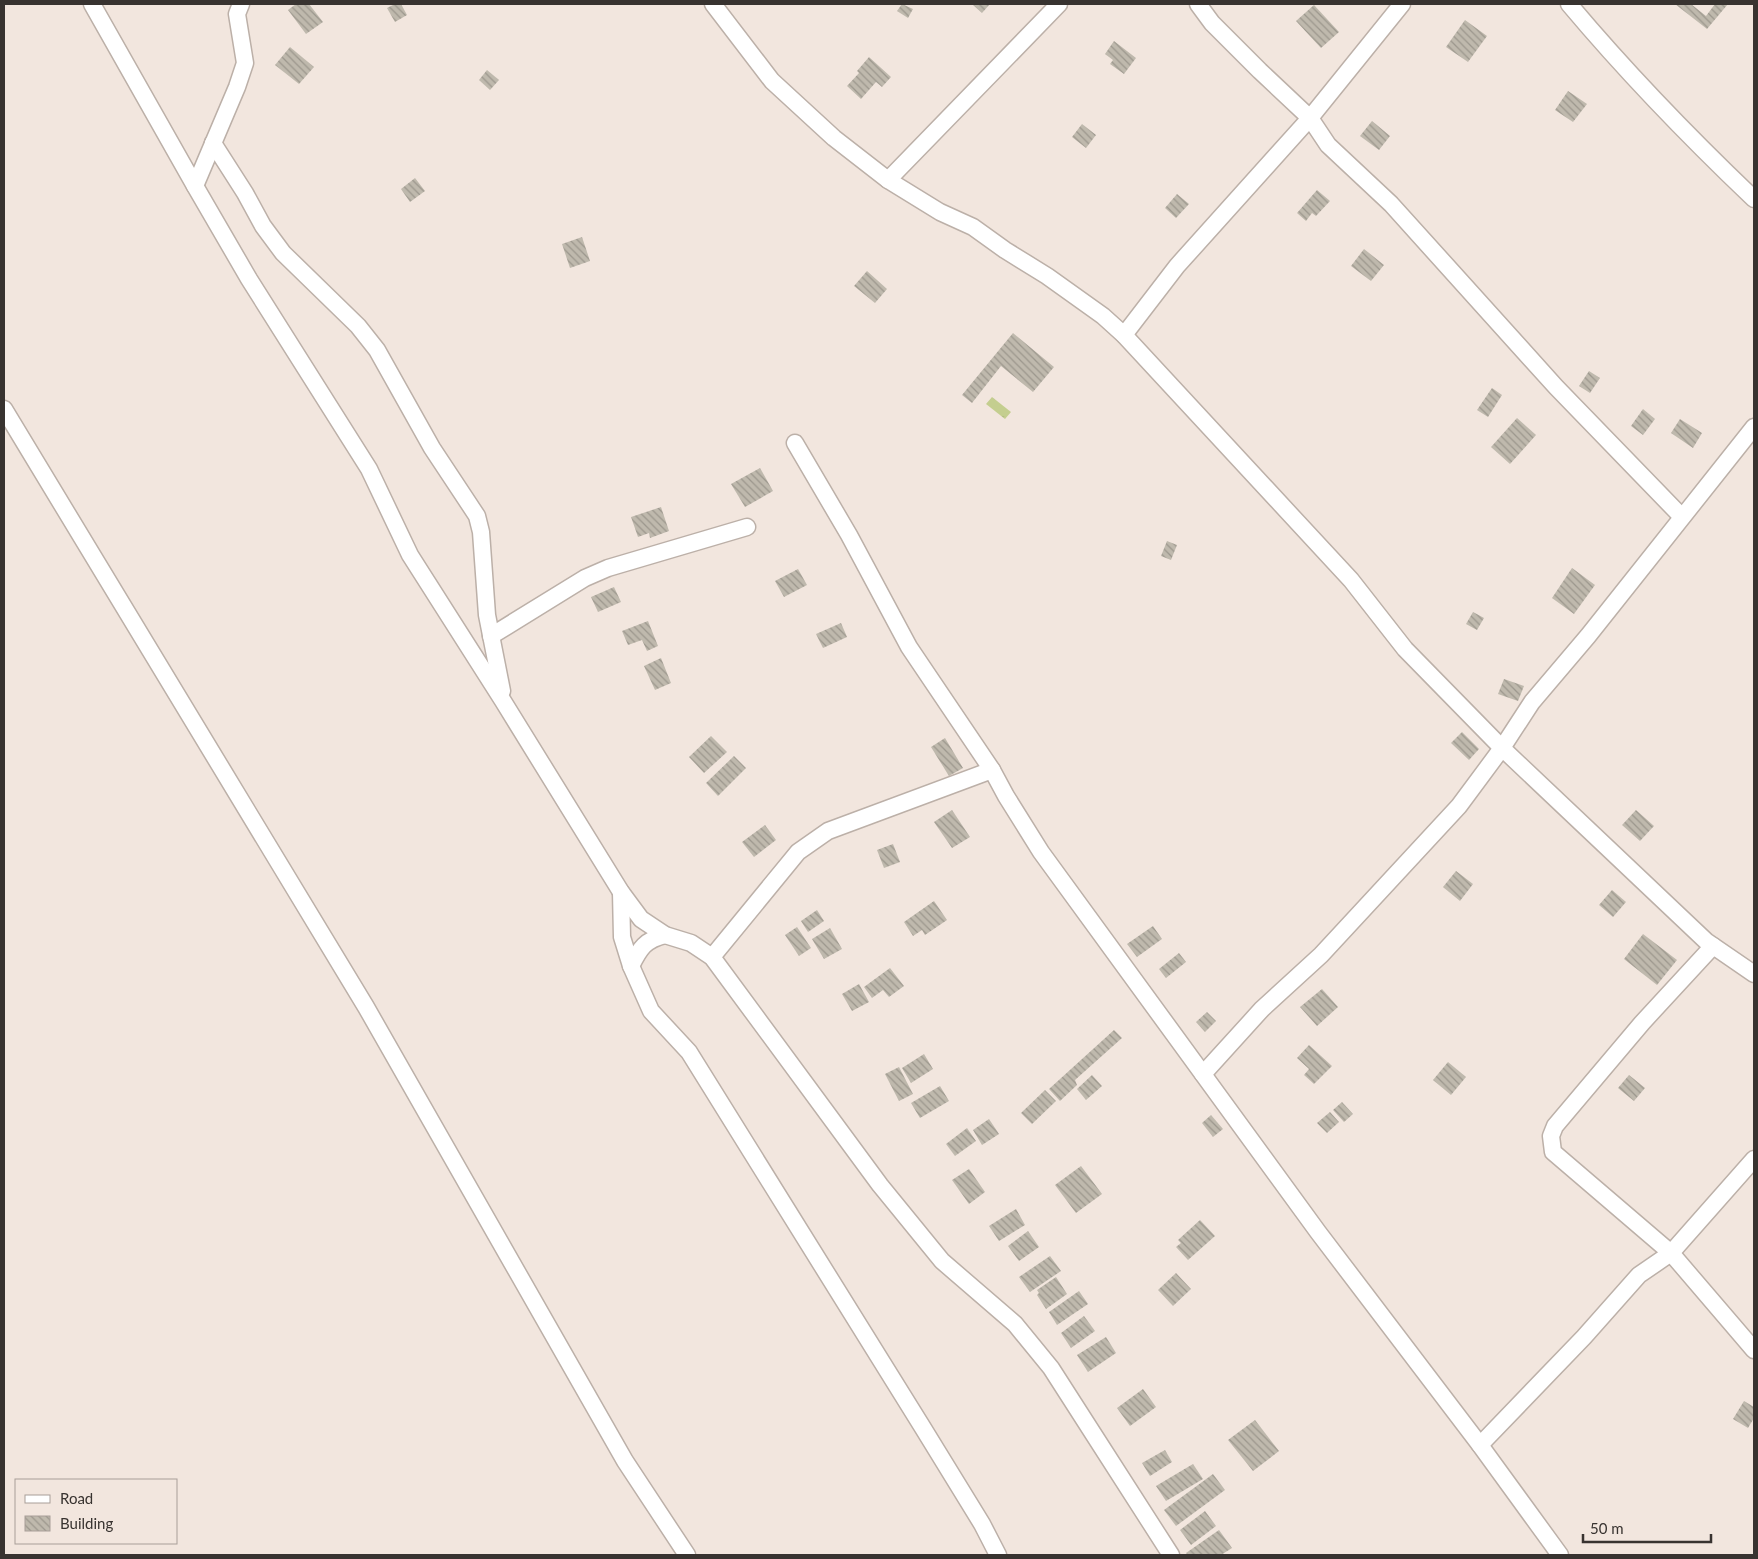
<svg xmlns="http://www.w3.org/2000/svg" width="1758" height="1559" font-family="Lato,sans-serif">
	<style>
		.water { fill: url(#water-ripples) }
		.building { fill: url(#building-back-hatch) }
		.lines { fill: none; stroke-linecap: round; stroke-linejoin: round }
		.minor-casing { stroke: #bcb0a8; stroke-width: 19 }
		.minor { stroke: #fff; stroke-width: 16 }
	</style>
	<defs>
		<pattern id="water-ripples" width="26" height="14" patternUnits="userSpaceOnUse" patternTransform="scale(1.25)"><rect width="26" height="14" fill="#c4ce8f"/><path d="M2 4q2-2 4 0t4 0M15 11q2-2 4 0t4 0" fill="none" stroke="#a9b17c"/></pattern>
		<pattern id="building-back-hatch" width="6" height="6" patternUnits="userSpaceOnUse" patternTransform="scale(1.25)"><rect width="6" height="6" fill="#bfb9ad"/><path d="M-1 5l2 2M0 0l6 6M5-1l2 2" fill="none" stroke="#9c978d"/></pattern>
	</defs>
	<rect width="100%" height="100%" fill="#f2e6de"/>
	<polygon class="water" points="992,397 1011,412 1005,419 986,404"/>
	<g class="building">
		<polygon points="296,4 309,4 323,22 306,34 288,10"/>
		<polygon points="395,4 401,4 407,15 395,22 387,8"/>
		<polygon points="902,4 913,9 908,18 897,11"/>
		<polygon points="972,4 990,4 982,13"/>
		<polygon points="1675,4 1691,4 1706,16 1715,4 1728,4 1707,29"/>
		<polygon points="1314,5 1339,32 1321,48 1296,21"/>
		<polygon points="1465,20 1487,36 1468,62 1446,47"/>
		<polygon points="1114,41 1136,58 1124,74 1110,64 1113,60 1105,54"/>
		<polygon points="290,47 314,67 299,84 275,65"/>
		<polygon points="869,57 891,77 882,87 876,82 861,99 847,86 859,73 857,71"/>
		<polygon points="487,70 499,80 490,90 479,80"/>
		<polygon points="1568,91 1587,104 1573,122 1555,110"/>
		<polygon points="1372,121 1390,136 1379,150 1360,136"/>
		<polygon points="1082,124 1096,135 1086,148 1072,137"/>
		<polygon points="415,178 425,191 410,202 401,189"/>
		<polygon points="1317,190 1330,201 1316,216 1312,213 1306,221 1297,213"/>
		<polygon points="1177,194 1189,204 1176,218 1165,208"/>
		<polygon points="582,237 590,261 570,268 562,244"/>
		<polygon points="1364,249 1384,265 1371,281 1351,266"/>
		<polygon points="867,271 887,289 875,303 854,286"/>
		<polygon points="1013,333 1054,367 1033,392 1001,366 972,403 962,395"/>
		<polygon points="1589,371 1600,378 1590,393 1579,386"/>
		<polygon points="1492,388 1502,395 1488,417 1477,410"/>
		<polygon points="1643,409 1655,419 1643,435 1631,426"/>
		<polygon points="1517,418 1536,435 1510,464 1491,447"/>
		<polygon points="1680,419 1702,433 1693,448 1671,433"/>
		<polygon points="760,468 773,491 745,507 731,484"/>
		<polygon points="661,507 669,531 650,538 649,533 638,537 631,517"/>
		<polygon points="1167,541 1177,545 1171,560 1161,556"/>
		<polygon points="1572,568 1595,585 1574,614 1552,598"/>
		<polygon points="798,569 807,585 784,597 775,581"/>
		<polygon points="614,587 621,602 598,612 591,597"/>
		<polygon points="1473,612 1484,618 1477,630 1466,624"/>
		<polygon points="648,621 658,646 647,651 642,640 628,645 622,631"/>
		<polygon points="841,623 847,637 823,648 816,634"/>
		<polygon points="661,658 671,683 655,690 644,666"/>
		<polygon points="1504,679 1524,686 1518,701 1498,694"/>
		<polygon points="1462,732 1479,749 1469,760 1451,743"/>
		<polygon points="711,736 727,752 704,773 689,757"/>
		<polygon points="945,738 963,768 949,776 931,747"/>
		<polygon points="734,756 746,768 718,796 706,783"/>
		<polygon points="952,810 970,837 952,848 934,822"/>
		<polygon points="1636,810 1654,826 1640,841 1622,825"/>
		<polygon points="765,825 776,840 754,857 742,842"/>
		<polygon points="893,844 900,862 884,868 877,850"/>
		<polygon points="1456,871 1473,884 1460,901 1443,887"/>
		<polygon points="1612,890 1626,902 1613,917 1599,905"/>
		<polygon points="934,901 947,920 925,935 922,930 913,936 904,922"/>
		<polygon points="817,910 824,921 808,932 801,921"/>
		<polygon points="1153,926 1162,939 1137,957 1127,944"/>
		<polygon points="797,927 811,948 799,956 785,935"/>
		<polygon points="830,928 842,949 824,959 812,939"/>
		<polygon points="1643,934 1677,960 1657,985 1624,959"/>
		<polygon points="1179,953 1186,962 1166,978 1159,969"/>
		<polygon points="890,968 904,986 889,997 883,990 872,998 864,987"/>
		<polygon points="859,984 869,1002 852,1011 842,994"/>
		<polygon points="1322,989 1338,1007 1317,1026 1300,1007"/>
		<polygon points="1207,1012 1216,1021 1205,1032 1196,1022"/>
		<polygon points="1114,1030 1122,1038 1075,1080 1077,1085 1060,1101 1049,1089"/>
		<polygon points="1309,1045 1332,1066 1314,1084 1304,1075 1309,1069 1297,1058"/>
		<polygon points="924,1054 933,1069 911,1083 902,1068"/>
		<polygon points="1448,1062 1466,1077 1451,1095 1433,1080"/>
		<polygon points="899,1067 913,1094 899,1101 885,1074"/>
		<polygon points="1092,1075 1102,1086 1086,1100 1077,1089"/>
		<polygon points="1629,1075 1645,1088 1634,1101 1618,1088"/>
		<polygon points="940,1086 949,1101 920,1118 911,1103"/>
		<polygon points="1045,1090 1056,1101 1032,1124 1021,1113"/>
		<polygon points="1342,1102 1353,1114 1344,1122 1333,1110"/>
		<polygon points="1330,1112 1339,1122 1327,1133 1317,1123"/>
		<polygon points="1211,1115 1223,1129 1213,1137 1202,1123"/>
		<polygon points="989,1119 999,1134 982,1145 973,1130"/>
		<polygon points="967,1128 976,1141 955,1156 946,1144"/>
		<polygon points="1081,1166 1102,1194 1076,1213 1055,1185"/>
		<polygon points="969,1169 985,1192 969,1204 952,1180"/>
		<polygon points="1016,1209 1025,1225 999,1241 989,1226"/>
		<polygon points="1200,1220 1215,1236 1188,1260 1176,1247 1181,1243 1178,1240"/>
		<polygon points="1028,1231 1039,1247 1019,1261 1008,1246"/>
		<polygon points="1050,1256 1061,1271 1030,1292 1019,1277"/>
		<polygon points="1176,1273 1191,1289 1173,1306 1158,1290"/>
		<polygon points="1056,1277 1067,1294 1046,1309 1037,1295 1039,1293 1037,1290"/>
		<polygon points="1079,1291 1088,1304 1057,1325 1049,1312"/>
		<polygon points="1084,1316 1095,1331 1071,1348 1061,1333"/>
		<polygon points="1106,1337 1116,1353 1088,1372 1077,1355"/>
		<polygon points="1143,1389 1156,1407 1130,1426 1117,1408"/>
		<polygon points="1744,1401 1754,1407 1754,1418 1748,1428 1733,1419"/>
		<polygon points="1255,1420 1279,1451 1253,1471 1228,1440"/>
		<polygon points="1165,1450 1172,1462 1150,1476 1142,1463"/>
		<polygon points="1193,1464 1203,1479 1166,1501 1156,1486"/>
		<polygon points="1213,1474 1225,1490 1176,1526 1164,1510"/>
		<polygon points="1205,1511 1216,1526 1191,1545 1180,1530"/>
		<polygon points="1219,1530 1232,1548 1221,1555 1188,1555 1186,1553"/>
	</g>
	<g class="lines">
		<defs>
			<g id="minor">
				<polyline points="92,4 195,186 249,279 369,469 410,555 503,701 621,892 641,919 665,935 691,943 712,957 880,1185 942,1261 1015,1324 1051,1368 1171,1555"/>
				<polyline points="713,4 772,81 834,138 888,180 940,212 973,227 1005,250 1047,276 1103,316 1124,335 1351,580 1405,649 1502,748 1706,941 1754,974"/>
				<polyline points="1198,4 1212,23 1260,71 1310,118 1328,145 1391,204 1556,387 1682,517"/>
				<path d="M1569,4C1627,73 1689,137 1754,199"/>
				<polyline points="213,143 245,193 263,226 283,253 358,326 377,350 432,448 477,516 481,532 487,615 502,691"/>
				<polyline points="888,180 1059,4"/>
				<polyline points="195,186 237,87 245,63 237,14 241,4"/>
				<polyline points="1124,335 1177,266 1310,118 1402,4"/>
				<polyline points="4,409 366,1007 625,1461 687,1555"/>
				<polyline points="795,443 849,535 909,647 992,770"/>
				<polyline points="491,636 585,578 608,568 747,527"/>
				<polyline points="621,892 622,937 631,966 651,1011 689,1052 923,1428 982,1524 998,1555"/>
				<polyline points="1713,946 1642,1023 1555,1126 1551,1136 1553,1152 1671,1253 1754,1350"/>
				<polyline points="712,957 798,852 828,831 992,770 1006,796 1041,852 1318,1232 1480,1445 1560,1555"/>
				<path d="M631,966C640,948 645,940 665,935"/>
				<polyline points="1203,1074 1262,1009 1321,955 1459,806 1502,748 1532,702 1588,636 1754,427"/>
				<polyline points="1480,1445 1584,1337 1639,1275 1671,1253 1754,1159"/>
			</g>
		</defs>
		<use href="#minor" class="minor-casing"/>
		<use href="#minor" class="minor"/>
	</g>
	<rect width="1758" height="1559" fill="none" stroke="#383330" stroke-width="10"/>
	<rect x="15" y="1479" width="162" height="65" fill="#f2e6de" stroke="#a89e98"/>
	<rect x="25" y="1495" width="25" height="8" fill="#ffffff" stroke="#a89e98"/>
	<text x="60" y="1504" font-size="15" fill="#383330">Road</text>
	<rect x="25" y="1516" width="25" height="15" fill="url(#building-back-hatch)" stroke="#a89e98"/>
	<text x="60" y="1529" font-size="15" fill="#383330">Building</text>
	<path d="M1583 1534v8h128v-8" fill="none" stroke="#383330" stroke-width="2.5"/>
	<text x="1590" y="1534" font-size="15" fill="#383330" stroke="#f2e6de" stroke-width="4" paint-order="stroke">50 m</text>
</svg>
